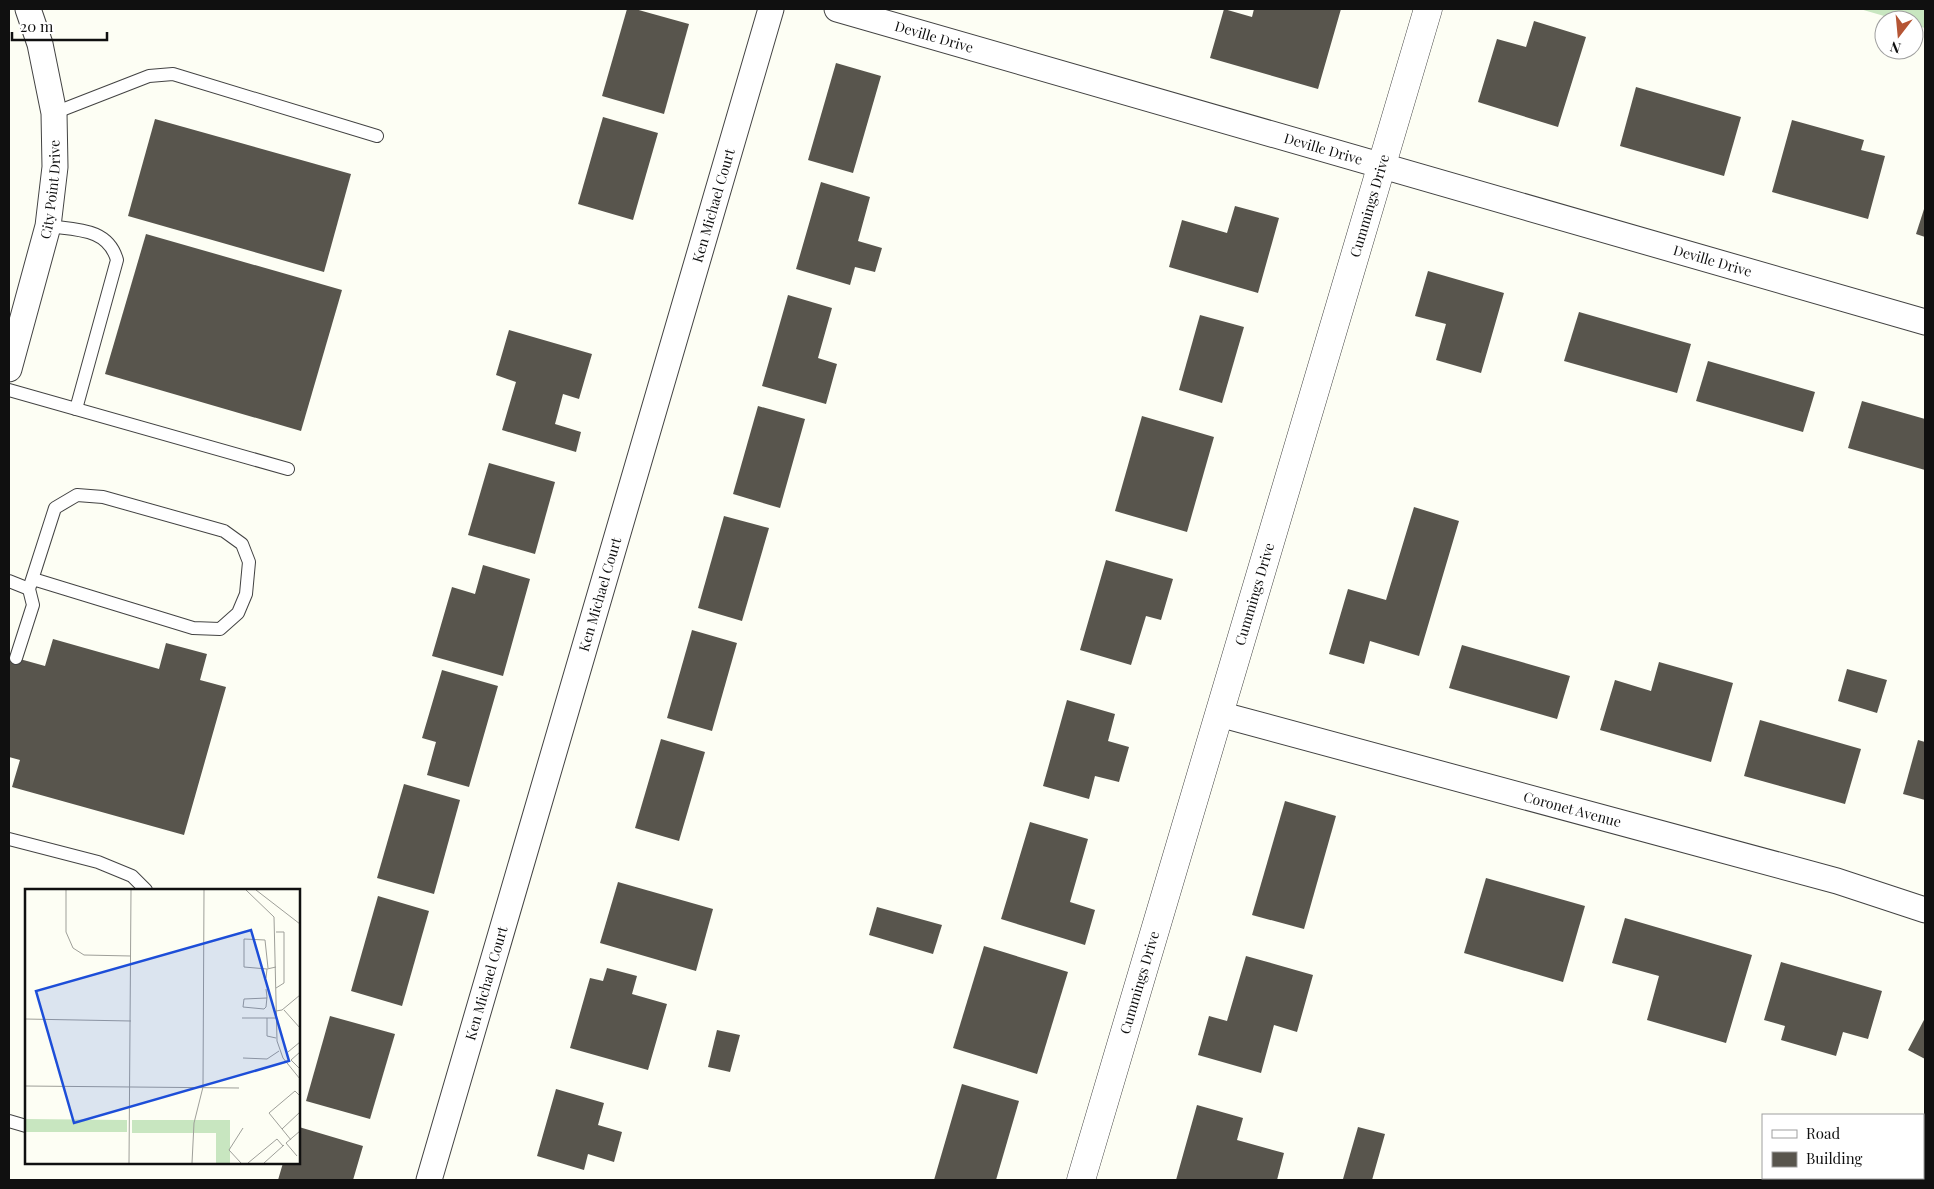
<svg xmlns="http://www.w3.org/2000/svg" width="1934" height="1189" font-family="'Playfair Display',serif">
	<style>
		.park { fill: url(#park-tufts) }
		.building { fill: #58554d }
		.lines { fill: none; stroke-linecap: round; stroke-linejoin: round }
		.service-casing { stroke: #434343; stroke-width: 14 }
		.minor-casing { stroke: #434343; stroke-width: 27 }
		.tertiary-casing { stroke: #434343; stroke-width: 29 }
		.service { stroke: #fff; stroke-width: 12 }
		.minor { stroke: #fff; stroke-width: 25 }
		.tertiary { stroke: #fff; stroke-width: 28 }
		.labels { text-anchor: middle; stroke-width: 5; stroke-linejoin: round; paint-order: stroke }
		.street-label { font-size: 14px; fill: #101010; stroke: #fff }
		.inset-road { fill: none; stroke: #9e9f99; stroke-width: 1 }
		.view { fill: #1d4ed8; fill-opacity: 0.15; stroke: #1d4ed8; stroke-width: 2.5 }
		.inset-edge { fill: none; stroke: #101010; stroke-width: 2.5 }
	</style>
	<defs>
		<pattern id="park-tufts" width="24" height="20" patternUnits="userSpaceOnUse" patternTransform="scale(1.25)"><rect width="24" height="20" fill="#c8e6c0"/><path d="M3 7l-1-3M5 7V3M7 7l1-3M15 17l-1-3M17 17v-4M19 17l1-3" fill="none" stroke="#abc4a4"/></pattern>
	</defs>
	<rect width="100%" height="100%" fill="#fdfef4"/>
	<polygon class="park" points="1860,9 1925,9 1925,28 1914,25 1914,20 1898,20"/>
	<g class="building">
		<polygon points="627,9 635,9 689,24 664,114 602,96"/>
		<polygon points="1224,9 1252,17 1254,9 1341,9 1318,89 1210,58"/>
		<polygon points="1534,21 1586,37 1558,127 1478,102 1497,39 1526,47"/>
		<polygon points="836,63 881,76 853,173 808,160"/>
		<polygon points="1636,87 1741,117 1724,176 1620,146"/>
		<polygon points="603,117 658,133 633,220 578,204"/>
		<polygon points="155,119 351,174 324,272 128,216"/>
		<polygon points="1792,120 1864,140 1861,150 1885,156 1868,219 1772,192"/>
		<polygon points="821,182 870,197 858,241 882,248 875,272 855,267 850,285 796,269"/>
		<polygon points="1235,206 1279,218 1258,293 1169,267 1182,220 1227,233"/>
		<polygon points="1925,206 1925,237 1916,234"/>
		<polygon points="146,234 342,290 301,431 105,374"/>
		<polygon points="1428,271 1504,293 1481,373 1436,360 1446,324 1415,316"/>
		<polygon points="788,295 832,308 818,358 837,364 826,404 762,386"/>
		<polygon points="1579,312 1691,344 1677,393 1564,361"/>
		<polygon points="1200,315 1244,327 1222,403 1179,390"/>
		<polygon points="509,330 592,354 579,399 563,394 555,424 581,432 576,452 502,430 516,382 496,375"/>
		<polygon points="1708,361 1815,392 1803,432 1696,401"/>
		<polygon points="1862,401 1925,419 1925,470 1848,448"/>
		<polygon points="758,406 805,419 780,508 733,494"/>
		<polygon points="1142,416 1214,437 1187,532 1115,511"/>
		<polygon points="489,463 555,482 535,554 468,535"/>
		<polygon points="1414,507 1459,521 1419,656 1370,641 1364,664 1329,654 1348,589 1386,600"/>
		<polygon points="724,516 769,528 742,621 698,608"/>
		<polygon points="1106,560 1173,579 1161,620 1146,616 1131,665 1080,650"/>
		<polygon points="483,565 530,579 503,676 432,656 452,587 475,594"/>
		<polygon points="692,630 737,643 712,731 667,718"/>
		<polygon points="53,639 159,669 166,643 207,654 200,680 226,687 184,835 12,787 20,760 9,757 9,656 45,666"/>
		<polygon points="1462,645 1570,676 1557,719 1449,688"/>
		<polygon points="1659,662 1733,683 1711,762 1600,730 1615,680 1651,691"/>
		<polygon points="1847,669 1887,680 1877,713 1838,701"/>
		<polygon points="442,670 498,686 469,787 427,775 436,742 422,738"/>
		<polygon points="1067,700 1115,714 1108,741 1129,747 1119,782 1095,776 1089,799 1043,786"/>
		<polygon points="1760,720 1861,749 1845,804 1744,776"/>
		<polygon points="661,739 705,752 679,841 635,828"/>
		<polygon points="1918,740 1925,742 1925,800 1903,794"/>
		<polygon points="404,784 460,800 434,894 377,878"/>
		<polygon points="1285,801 1336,816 1304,929 1252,915"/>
		<polygon points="1030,822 1088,839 1070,902 1095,910 1085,945 1001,919"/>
		<polygon points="1486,878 1585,906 1563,982 1464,953"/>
		<polygon points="618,882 713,909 696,971 600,943"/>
		<polygon points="378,896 429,911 402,1006 351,991"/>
		<polygon points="877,907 942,925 933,954 869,935"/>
		<polygon points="1625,918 1752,955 1726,1043 1647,1020 1659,976 1612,963"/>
		<polygon points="984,946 1068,972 1037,1074 953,1048"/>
		<polygon points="1246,956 1313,975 1297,1032 1274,1025 1261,1073 1198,1055 1209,1016 1227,1021"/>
		<polygon points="1781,962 1882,991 1868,1039 1843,1032 1836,1056 1781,1040 1785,1026 1764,1020"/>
		<polygon points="607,968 637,976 632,994 667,1004 648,1070 570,1048 590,978 603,981"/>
		<polygon points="330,1016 395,1034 370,1119 306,1101"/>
		<polygon points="1925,1018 1925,1059 1908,1050"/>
		<polygon points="717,1030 740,1035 730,1072 708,1067"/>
		<polygon points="962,1084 1019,1101 996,1180 934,1180"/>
		<polygon points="556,1089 604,1103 598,1125 622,1132 614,1162 588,1154 584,1170 537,1156"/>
		<polygon points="1197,1105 1243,1118 1237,1140 1284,1153 1277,1180 1176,1180"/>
		<polygon points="299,1127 363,1146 353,1180 278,1180 283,1163 299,1163"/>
		<polygon points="1358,1127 1385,1134 1372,1180 1343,1179"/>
	</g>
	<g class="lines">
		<defs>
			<g id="service">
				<polyline points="54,113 149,76 173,74 377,136"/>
				<path d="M48,226C77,230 108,228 117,260L76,409"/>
				<polyline points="9,390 288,469"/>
				<polyline points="9,581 29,589"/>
				<polyline points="16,658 33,605 29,589 55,508 77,495 103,497 224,531 242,544 249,562 246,594 238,613 220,629 193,628 33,579"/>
				<polyline points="9,839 98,862 132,876 146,890"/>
				<polyline points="9,1121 26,1126"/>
			</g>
			<g id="minor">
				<path id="s1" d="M837,9L1925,322"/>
				<path id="s2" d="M9,369L48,226L55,167L54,113L40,44L28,9"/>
				<path id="s3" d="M1219,714L1837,881L1925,910"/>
				<path id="s4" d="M429,1180L771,9"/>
			</g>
			<g id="tertiary">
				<path id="s5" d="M1081,1180L1428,9"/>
			</g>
		</defs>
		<use href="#service" class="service-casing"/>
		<use href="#minor" class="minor-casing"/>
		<use href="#tertiary" class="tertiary-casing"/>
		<use href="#service" class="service"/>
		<use href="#minor" class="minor"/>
		<use href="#tertiary" class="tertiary"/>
	</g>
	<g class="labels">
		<g class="street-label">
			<text dy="5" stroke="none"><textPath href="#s1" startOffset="101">Deville Drive</textPath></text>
			<text dy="5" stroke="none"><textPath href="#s1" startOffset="506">Deville Drive</textPath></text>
			<text dy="5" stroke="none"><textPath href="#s2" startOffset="185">City Point Drive</textPath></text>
			<text dy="5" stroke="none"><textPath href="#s4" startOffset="1015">Ken Michael Court</textPath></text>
			<text dy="5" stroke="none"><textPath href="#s5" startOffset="1016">Cummings Drive</textPath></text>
			<text dy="5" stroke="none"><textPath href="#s1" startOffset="911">Deville Drive</textPath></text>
			<text dy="5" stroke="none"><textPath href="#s4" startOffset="610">Ken Michael Court</textPath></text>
			<text dy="5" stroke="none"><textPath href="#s5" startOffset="611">Cummings Drive</textPath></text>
			<text dy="5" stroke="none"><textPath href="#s3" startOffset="366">Coronet Avenue</textPath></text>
			<text dy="5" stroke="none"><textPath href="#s4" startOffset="205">Ken Michael Court</textPath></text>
			<text dy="5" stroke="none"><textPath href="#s5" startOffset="206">Cummings Drive</textPath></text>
		</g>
	</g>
	<g transform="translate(25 889)">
		<rect width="275" height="275" fill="#fdfef4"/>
		<path d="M0,230L102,231V243H0ZM107,231H205V274H191V244H107Z" fill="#c8e6c0"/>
		<path class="inset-road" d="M41,1V43L48,59L59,66L106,67M221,1L249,28L252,152L258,169L275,190M231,1L275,35M251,43H259V94L251,99M242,80L219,78V50L240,51L243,79M241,89L242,80L251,78M241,100L242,108L241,118L239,120L218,118L219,110L242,109M259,121L275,139M251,122L257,121L275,106M217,129H251M242,129V147L251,149M0,130L106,132M263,163L275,153M275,163L266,171L275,180M218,169L242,170L254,162M0,197L214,199M257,240L275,223M266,251L244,224L270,202L275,207M272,267L261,254L275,242M104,274L106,1M167,274L169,234L178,198L179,1M216,274L204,261L218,239M223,274L252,250L258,257M239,274L259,256"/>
		<path class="view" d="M226,41L264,172L49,234L11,102Z"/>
		<rect width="275" height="275" class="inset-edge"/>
	</g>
	<rect width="1934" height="1189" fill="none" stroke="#101010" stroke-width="20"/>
	<rect x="1762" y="1114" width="162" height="65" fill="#ffffff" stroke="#9f9f9f"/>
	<rect x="1772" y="1130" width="25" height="8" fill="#ffffff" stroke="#9f9f9f"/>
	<text x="1806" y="1139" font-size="15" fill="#101010">Road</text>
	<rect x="1772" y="1152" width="25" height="15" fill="#58554d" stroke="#9f9f9f"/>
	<text x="1806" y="1164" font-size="15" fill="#101010">Building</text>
	<g transform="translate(1899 35) rotate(196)"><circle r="24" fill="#ffffff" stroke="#9f9f9f"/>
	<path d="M0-4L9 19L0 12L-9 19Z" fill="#b55534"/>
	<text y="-8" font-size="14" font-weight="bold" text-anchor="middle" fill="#101010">N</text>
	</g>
	<path d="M12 32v8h95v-8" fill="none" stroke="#101010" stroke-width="2.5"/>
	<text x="20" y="32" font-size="15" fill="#101010" stroke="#ffffff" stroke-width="4" paint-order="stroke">20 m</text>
</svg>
